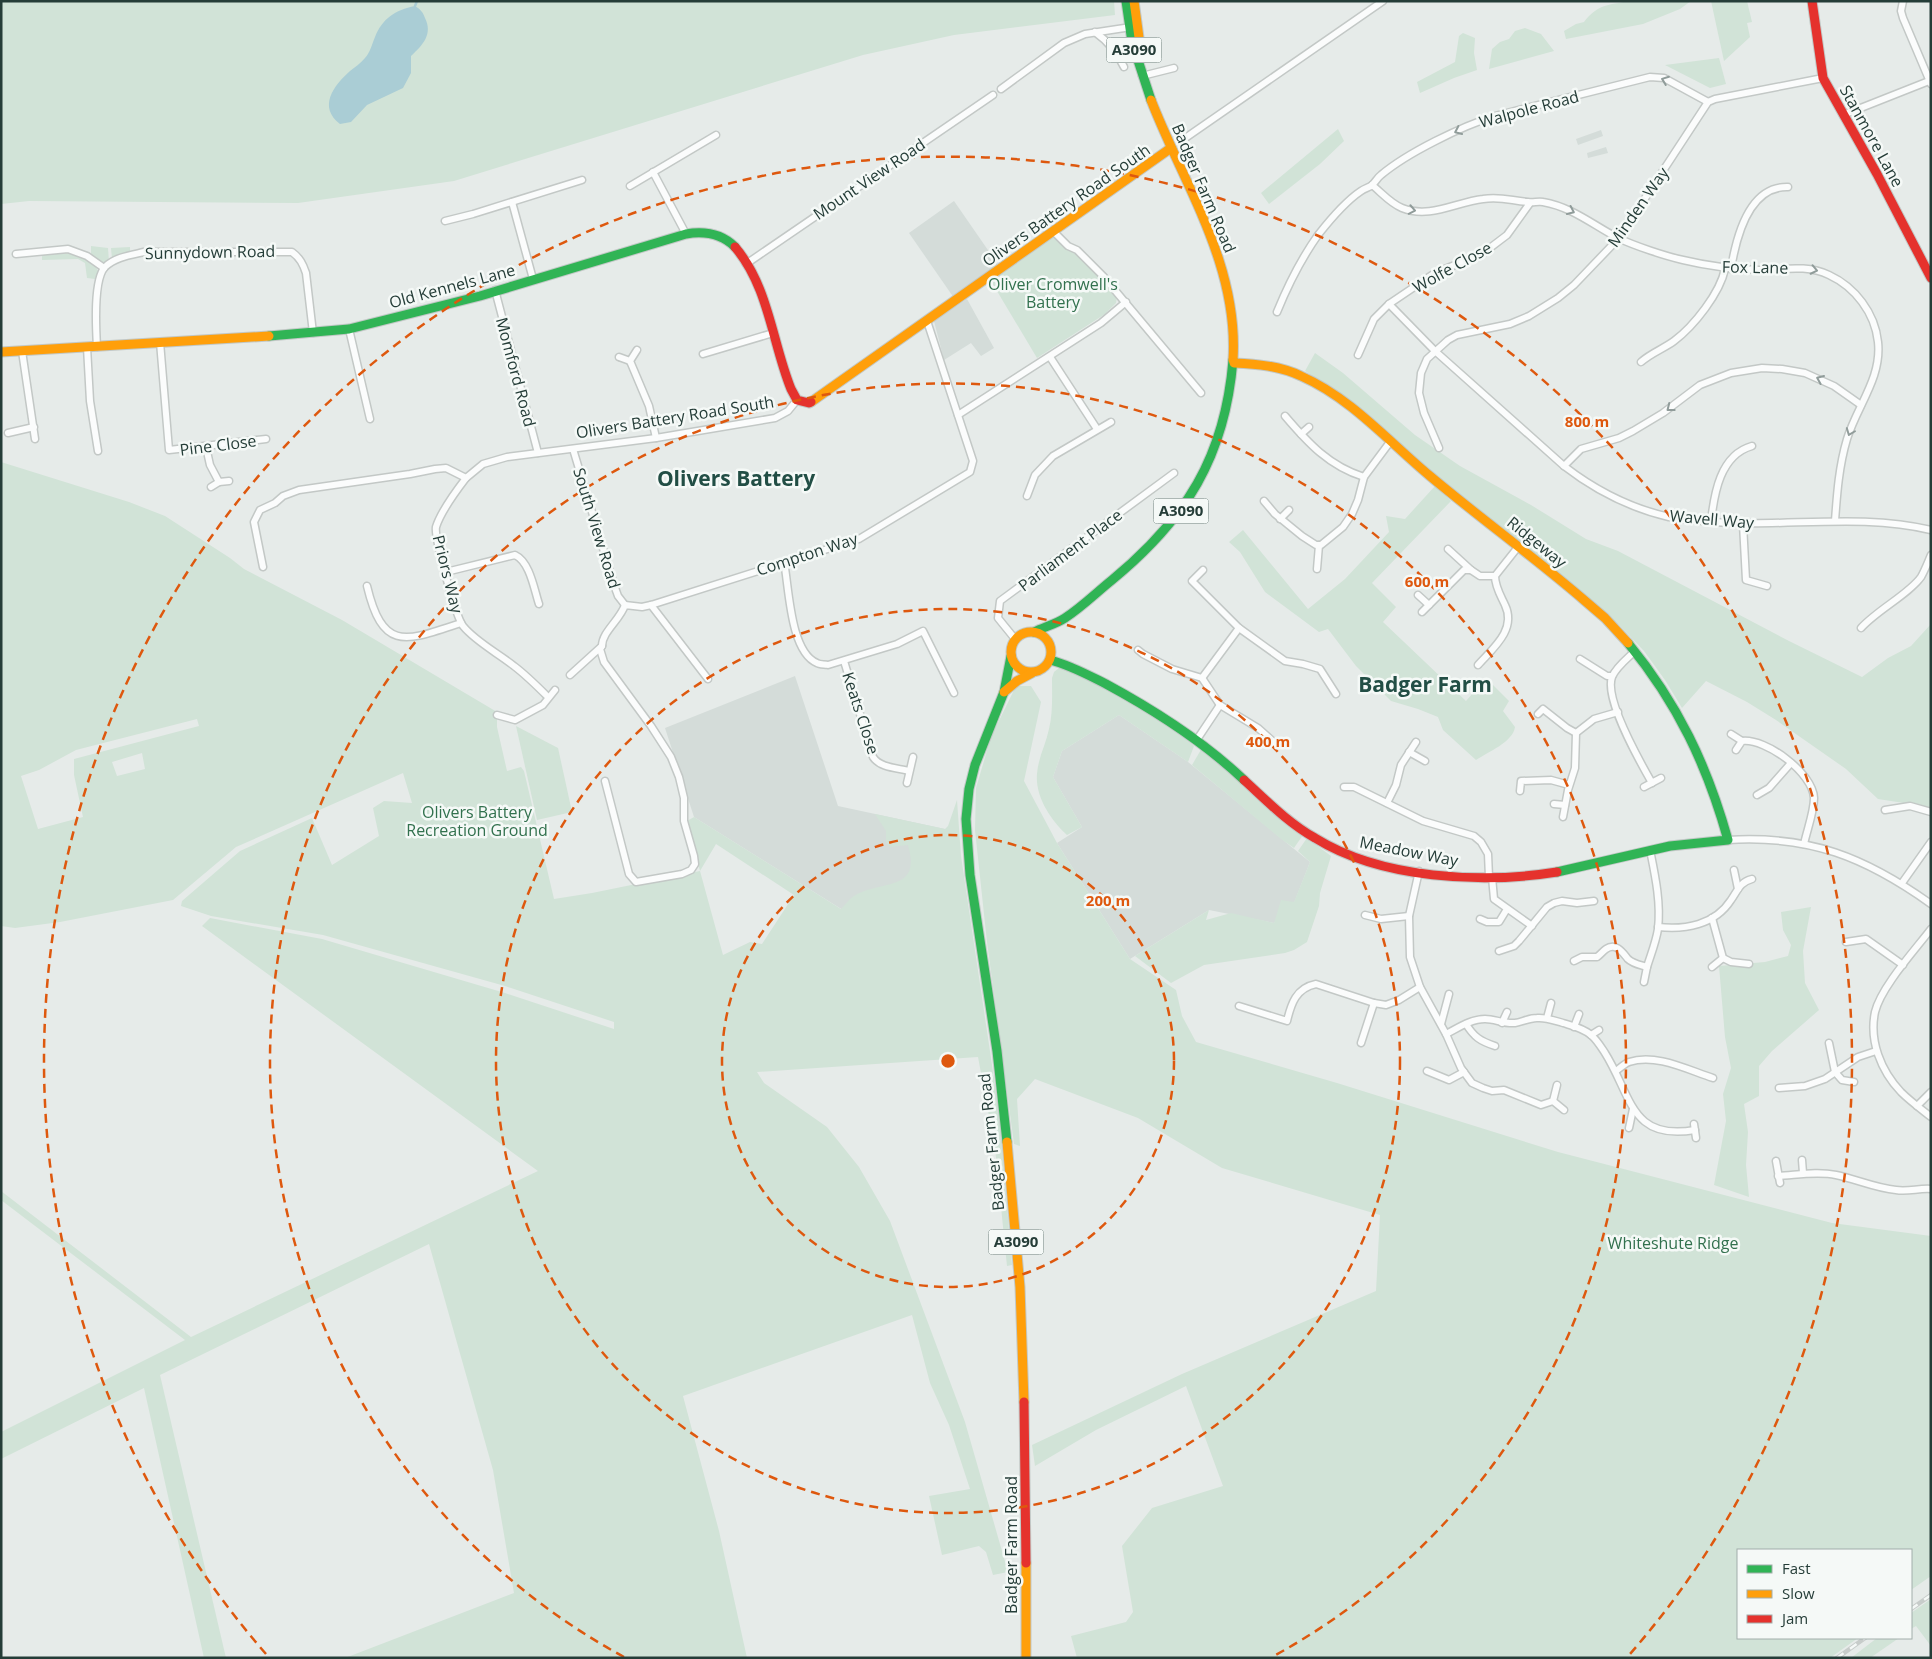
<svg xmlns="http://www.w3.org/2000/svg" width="1932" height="1659" font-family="'Open Sans',sans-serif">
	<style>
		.built { fill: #d4dcd9 }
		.green { fill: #d1e3d7; fill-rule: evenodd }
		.water { fill: #aacdd5 }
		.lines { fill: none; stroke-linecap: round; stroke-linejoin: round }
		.stream { stroke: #aacdd5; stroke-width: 2.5 }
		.street-casing { stroke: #c3c8c6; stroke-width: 9 }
		.fast-casing { stroke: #c2c8c6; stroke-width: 11 }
		.slow-casing { stroke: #c2c8c6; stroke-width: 11 }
		.jam-casing { stroke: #c2c8c6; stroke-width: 11 }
		.street { stroke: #fbfcfc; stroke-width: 6 }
		.fast { stroke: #30b455; stroke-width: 9 }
		.slow { stroke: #ff9f0a; stroke-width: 9 }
		.jam { stroke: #e5322d; stroke-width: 9 }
		.rail-casing { stroke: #c7ccca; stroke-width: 4.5 }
		.rail { stroke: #f5f9f7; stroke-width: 2.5; stroke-dasharray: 8; stroke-linecap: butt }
		.oneway { stroke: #909c9a }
		.ring { fill: none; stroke: #de580e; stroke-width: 2.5; stroke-dasharray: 9 6 }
		.labels { text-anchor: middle; stroke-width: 5; stroke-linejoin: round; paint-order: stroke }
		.shield { fill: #f5f9f7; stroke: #637571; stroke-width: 1 }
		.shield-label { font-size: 15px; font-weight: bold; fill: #253d38 }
		.street-label { font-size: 16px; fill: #253d38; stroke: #f5f9f7 }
		.park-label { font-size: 16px; fill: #32714e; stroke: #f5f9f7 }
		.district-label { font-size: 21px; font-weight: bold; fill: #224e45; stroke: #f5f9f7 }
		.centre { fill: #de580e; stroke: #f5f9f7; stroke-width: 2.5 }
		.ring-label { font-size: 15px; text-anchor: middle; font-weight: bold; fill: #de580e; stroke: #f5f9f7; stroke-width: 5; stroke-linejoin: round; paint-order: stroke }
	</style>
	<rect width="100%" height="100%" fill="#e6ebe9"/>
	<g class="built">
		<polygon points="1601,130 1603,136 1578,145 1576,139"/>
		<polygon points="1606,147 1608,153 1588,158 1587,153"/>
		<polygon points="954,201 999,266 954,298 909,233"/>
		<polygon points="967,299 994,348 981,356 971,343 944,360 934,321"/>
		<polygon points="795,676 838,806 945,829 963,985 694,817 665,728"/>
		<polygon points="1119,715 1188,762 1310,862 1294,903 1274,923 1209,910 1130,959 1057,843 1082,827 1053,777 1062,751"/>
	</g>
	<g class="green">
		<polygon points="1,1 1114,1 1115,15 954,35 863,55 454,181 298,203 29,201 1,204"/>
		<path d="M1629,1H1691L1680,9L1643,24L1566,39L1564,31L1576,24L1584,22C1598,4 1608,5 1629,1Z"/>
		<polygon points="1711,1 1747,1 1752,22 1747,23 1750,37 1724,61"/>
		<polygon points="1525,28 1541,34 1554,51 1489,69 1492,49 1500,42 1509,39 1515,31"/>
		<polygon points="1463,33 1475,38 1474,53 1477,70 1454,78 1420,93 1417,82 1455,62 1459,36"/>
		<polygon points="1719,58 1726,84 1710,88 1665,65"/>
		<polygon points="1338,129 1344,141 1320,164 1269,204 1261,193"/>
		<polygon points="1053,237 1091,266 1117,296 1116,303 1105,314 1037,358 991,281"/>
		<polygon points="91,246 108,248 109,262 101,262 91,255"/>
		<polygon points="130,247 130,251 112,259 111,248"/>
		<path d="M66,252C79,255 93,258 98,271L95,279L87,278L85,263L78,259L42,260V255L45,254Z"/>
		<polygon points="1315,353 1343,373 1415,435 1460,466 1531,505 1586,539 1618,551 1789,641 1862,677 1888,658 1911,646 1931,624 1931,811 1904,803 1878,799 1846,769 1776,720 1747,702 1706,681 1682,708 1665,680 1644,651 1619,625 1570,582 1440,478 1364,412 1305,371"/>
		<path d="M1,462L129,502L165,516L230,558L244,569L342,620L497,712V727L507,771L521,767L524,771L554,899L592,893L700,871L687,821L694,817L841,909C845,905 849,899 854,896C881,879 922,893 908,845L890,847L886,842V831L875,814L945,829L948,826L957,800L961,856L999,1112L1012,1265L1007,1266L995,1148L978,1057L757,1072L764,1083L827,1127L859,1167L890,1221L965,1422L1008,1572L993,1575L986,1552L979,1546L942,1555L929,1496L970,1489L949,1425L930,1383L912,1315L683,1396L719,1531L747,1658H345L514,1593L493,1470L429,1244L160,1375L226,1658H204L144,1388L1,1459V1432L185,1340L1,1200V1191L191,1337L538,1171L202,926L210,918L322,939L505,993L614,1029V1022L505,986L323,935L211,916L181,906L182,901L240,851L312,818L332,865L379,836L373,808L384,801L412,803L403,773L236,847L173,900L60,922L15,928L1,926ZM197,719L199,726L74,759V775L83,817L38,829L21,776L39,770L76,750ZM142,753L145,769L117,776L112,762ZM716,844L794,895L762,944L750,942L723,955L700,871Z"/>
		<path d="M1435,486L1451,501L1372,583L1396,607L1383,622L1466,701L1486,678L1509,701L1503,711L1515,727C1513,742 1488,752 1476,760L1443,730L1438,717L1418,709L1391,701L1356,666L1328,629L1319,632L1265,592L1240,552L1229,542L1243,530L1308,609L1345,579L1389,532L1386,516L1405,519Z"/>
		<path d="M1059,668C1083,673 1098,683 1118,694C1145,710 1171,725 1194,746L1188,762L1119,715L1062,751L1053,777L1082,827L1067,835C1051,820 1035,797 1037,774C1038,758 1046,744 1049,729C1053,713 1052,695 1052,678L1054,672Z"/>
		<polygon points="1016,686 1031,686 1041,702 1024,781 1057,843 1130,959 1176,990 1182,1016 1196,1042 1337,1083 1558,1152 1832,1223 1931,1236 1931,1576 1911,1590 1911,1550 1738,1550 1738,1638 1858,1638 1830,1658 1077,1658 1071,1636 1126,1622 1133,1612 1122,1546 1152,1508 1223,1486 1186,1386 1096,1430 1035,1466 1032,1445 1182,1374 1376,1291 1380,1215 1222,1168 1138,1118 1035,1079 1017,1099 1020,1146 1014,1144 987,942 975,830 976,788 991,737"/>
		<polygon points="516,726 558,748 572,812 537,820"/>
		<polygon points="1202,748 1303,835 1294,848 1281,839 1192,765"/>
		<polygon points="1307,838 1331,856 1320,893 1319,906 1307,942 1294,950 1285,953 1204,965 1171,983 1135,956 1209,910 1206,920 1231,913 1274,923 1281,900 1294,902 1310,862 1298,851"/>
		<polygon points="1811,907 1803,951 1805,983 1819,1010 1772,1051 1759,1066 1759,1096 1744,1104 1748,1132 1746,1165 1749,1197 1714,1185 1726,1121 1723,1094 1731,1068 1725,1037 1719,966 1765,962 1788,956 1791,945 1783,930 1781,912"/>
		<polygon points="1931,1599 1931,1646 1916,1626 1911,1629 1911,1613"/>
		<polygon points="1877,1638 1899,1638 1870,1658 1851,1658"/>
	</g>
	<path class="water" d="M415,6C420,9 423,12 425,18C433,34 423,45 411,56V73L403,88L367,105L351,122L340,124C318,107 333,86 350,71C355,67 361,63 365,58C370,53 372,44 375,37C382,19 395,10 415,6Z"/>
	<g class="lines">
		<polyline class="stream" points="415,6 417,1"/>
		<defs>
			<g id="street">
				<polyline points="1903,1 1901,11 1903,18 1931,84"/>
				<path d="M1095,32C1109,42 1117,52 1124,67"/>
				<polyline points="1142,76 1174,68"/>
				<polyline points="1001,89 1064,43 1085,34 1131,27"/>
				<polyline points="1843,115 1929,81"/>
				<polyline points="1184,150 1181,141 1383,1"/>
				<polyline points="653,172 686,234"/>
				<path d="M1372,185C1382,193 1390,203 1402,208C1430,219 1456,202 1483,199C1501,196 1512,201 1528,202C1533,203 1538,201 1543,202C1572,207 1593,225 1618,238C1635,246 1665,256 1683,260C1708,266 1732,269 1758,270C1782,270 1806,264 1829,275C1855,287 1875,313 1878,342C1882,378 1857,406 1847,439C1839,466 1837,493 1835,521"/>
				<polyline points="630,186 716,135"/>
				<polyline points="512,202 533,279"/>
				<polyline points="445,221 473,214 582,180"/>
				<polyline points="1054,232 1068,246 1077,250 1103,276 1201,393"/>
				<polyline points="16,254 68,249 87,256 104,268"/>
				<polyline points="746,264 993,95"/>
				<path d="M1731,269C1736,238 1748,186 1788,187"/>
				<polyline points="495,290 538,453"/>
				<path d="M1389,304L1435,351L1564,466C1595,490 1630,508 1669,517C1680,520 1692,520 1703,521C1779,529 1856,512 1931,530"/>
				<path d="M1277,312C1288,285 1301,259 1318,235C1329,221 1346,201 1361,191C1364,189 1367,188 1371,186C1375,183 1377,178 1381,175C1407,153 1462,126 1495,116L1650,77L1664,78L1708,102"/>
				<polyline points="349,329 370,419"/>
				<polyline points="160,342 169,450 266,439"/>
				<polyline points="87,347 90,401 98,451"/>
				<path d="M97,347C96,329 93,280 105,267C115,257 131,255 144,252H292C300,258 303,264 306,273L313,333"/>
				<polyline points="637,350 630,361 649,406 656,438"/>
				<polyline points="22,351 35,439"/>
				<polyline points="703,354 773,333"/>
				<polyline points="1358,355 1374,319 1389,304 1435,273 1482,254 1507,235 1530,203"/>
				<polyline points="619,357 630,361"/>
				<polyline points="1050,357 1097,429"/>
				<path d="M1641,362C1651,353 1663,349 1674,341C1694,326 1720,293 1725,269"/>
				<polyline points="958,415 1101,323 1126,302"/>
				<path d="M1285,416C1308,443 1329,466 1364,477"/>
				<polyline points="8,433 34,427"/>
				<polyline points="1301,434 1309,427"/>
				<polyline points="206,447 210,465 219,482"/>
				<polyline points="1439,448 1424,413 1419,393 1421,373 1427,359 1448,340 1457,335 1510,324 1529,316 1558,298 1574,285 1619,238 1708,102 1715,99 1823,78"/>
				<polyline points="573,449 614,585 618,596 625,605"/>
				<polyline points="1564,466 1581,449 1619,438 1633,431 1663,413 1700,385 1731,373 1762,368 1782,369 1805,373 1834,386 1861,405"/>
				<path d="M466,478C456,491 441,511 436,527C434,538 456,617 463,626C476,642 498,653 514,666C526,675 537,686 548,697"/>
				<polyline points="211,487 219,482 229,481"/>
				<polyline points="1027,496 1035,475 1053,456 1111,422"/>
				<polyline points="1264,501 1275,514 1302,536 1316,545 1321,545 1343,527 1352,514 1358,500 1364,477 1390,442"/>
				<polyline points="1280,519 1289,510"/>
				<path d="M1711,522C1714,494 1720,455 1752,446"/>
				<polyline points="1743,524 1746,580 1767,586"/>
				<polyline points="1448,549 1471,570"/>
				<path d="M784,562C789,587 790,652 817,663C820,665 825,664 828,665L897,644L923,631L954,693"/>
				<polyline points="263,567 254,522 260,510 275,503 283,496 299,490 410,474 435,469 446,468 466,478 483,464 507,457 656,438 775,418 788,411 797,400"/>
				<polyline points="1317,569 1319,545"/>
				<polyline points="1203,570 1192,581 1239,628 1285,661 1303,664 1320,669 1336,694"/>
				<path d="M446,572L515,555C530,562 534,589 539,604"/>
				<path d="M367,586C383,653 406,641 461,623"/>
				<polyline points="1418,595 1429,605"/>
				<polyline points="651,605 708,679"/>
				<polyline points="1422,612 1464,570 1471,570 1480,576 1495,576"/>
				<path d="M1861,628C1877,610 1909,594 1921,577C1925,570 1928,562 1931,555"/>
				<polyline points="1015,639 998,618 1000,601 1174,473"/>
				<polyline points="602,646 600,649 604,662 651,726 671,757 679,777 684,798 684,821 694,856 695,864 691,870 682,874 636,882 629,874 605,781"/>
				<polyline points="1138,650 1143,654 1172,669 1202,678 1220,705 1258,728 1277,745"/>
				<path d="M1635,651C1628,658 1616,667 1612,677C1604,699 1640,762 1652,783"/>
				<polyline points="1580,659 1607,676 1612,676"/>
				<path d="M844,661L873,757C880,768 898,768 909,771"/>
				<path d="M1478,665C1492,649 1517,630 1505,605C1501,596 1495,587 1495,576L1518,547"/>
				<path d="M570,675L602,646C602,632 620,620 625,605L642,607L651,605L859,539L970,472L973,461L927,321"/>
				<polyline points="1202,678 1239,628"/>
				<polyline points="1538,714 1543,709 1567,728 1576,733"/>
				<polyline points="497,715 515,720 543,705 555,690"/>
				<polyline points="1731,734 1742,741"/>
				<polyline points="1196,741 1220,705"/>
				<path d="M1736,750L1742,741C1766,738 1813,773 1814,798C1814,812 1807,830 1804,844"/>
				<polyline points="1409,752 1425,761"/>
				<polyline points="907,783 913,757"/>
				<polyline points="1344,787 1354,787 1423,821 1474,836 1481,842 1488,854 1489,877"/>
				<polyline points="1644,787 1661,778"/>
				<polyline points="1520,791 1521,781 1551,780 1569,785"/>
				<polyline points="1757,795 1769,788 1791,763"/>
				<polyline points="1387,803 1396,785 1401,765 1416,742"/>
				<polyline points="1554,804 1565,805"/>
				<polyline points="1885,810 1910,806 1931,812"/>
				<polyline points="1563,817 1568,790 1575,768 1576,733 1594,719 1618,712"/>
				<path d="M1728,840C1810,835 1865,857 1931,904"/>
				<polyline points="1734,870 1738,889"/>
				<polyline points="1419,871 1409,916 1410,957 1420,987 1446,1034 1461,1068 1472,1083 1483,1088 1492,1091 1504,1090 1541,1105 1553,1101"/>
				<polyline points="1492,877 1494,899 1532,926"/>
				<polyline points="1902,883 1931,842"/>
				<polyline points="1365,915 1381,919 1409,916"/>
				<polyline points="1712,918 1723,958 1731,962 1749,964"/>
				<polyline points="1480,919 1487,922 1499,922 1507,909"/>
				<path d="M1658,927C1685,930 1715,925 1731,900C1738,890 1740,882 1752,879"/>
				<path d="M1931,929C1915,950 1881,987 1875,1012C1869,1041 1881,1071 1901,1092C1910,1101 1921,1109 1931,1117"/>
				<polyline points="1846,942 1866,939 1903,965"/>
				<polyline points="1499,951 1514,946 1519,941 1547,907 1554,903 1562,901 1577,903 1594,901"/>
				<path d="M1574,961L1582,957H1597C1600,955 1603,951 1606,949C1616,942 1623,953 1628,959C1633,964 1641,965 1647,967C1651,954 1656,942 1658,929C1661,902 1655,875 1650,850"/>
				<polyline points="1712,967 1723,958"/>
				<polyline points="1644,982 1647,967"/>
				<path d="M1239,1006L1287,1021C1291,1004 1296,988 1316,984L1374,1003L1386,1005L1399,1000L1420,987"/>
				<polyline points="1547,1018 1551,1003"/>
				<polyline points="1502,1023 1507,1012"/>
				<polyline points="1441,1024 1449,994"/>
				<path d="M1466,1024C1474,1037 1480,1041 1495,1046"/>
				<polyline points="1574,1027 1579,1014"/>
				<path d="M1446,1034C1458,1028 1471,1019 1485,1019C1495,1019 1504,1024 1515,1023C1522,1022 1529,1018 1537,1018C1546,1017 1555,1021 1563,1023C1573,1026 1583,1028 1591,1035C1597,1040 1601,1047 1605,1053C1632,1096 1630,1141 1695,1130"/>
				<polyline points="1591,1035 1599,1030"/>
				<polyline points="1361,1043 1374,1003"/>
				<polyline points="1829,1043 1835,1072 1842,1080 1854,1082"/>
				<polyline points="1427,1071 1449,1080 1464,1072"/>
				<path d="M1616,1071C1620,1068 1624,1064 1629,1062C1656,1053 1688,1070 1713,1078"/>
				<polyline points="1557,1085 1553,1101 1564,1110"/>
				<polyline points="1779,1088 1805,1086 1825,1079 1858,1057 1876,1051"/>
				<polyline points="1917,1106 1931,1092"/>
				<polyline points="1694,1124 1696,1138"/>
				<polyline points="1629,1128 1633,1109"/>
				<polyline points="1802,1160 1803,1173"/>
				<polyline points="1776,1161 1780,1183"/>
				<path d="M1778,1176C1797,1175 1817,1171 1836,1175C1856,1179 1875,1188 1896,1190C1908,1192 1919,1188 1931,1189"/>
			</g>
			<g id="fast">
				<polyline points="1126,1 1132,42 1151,100"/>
				<path d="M269,336L349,329L480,296L686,234C704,231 721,233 735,247"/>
				<path d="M1034,632C1044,627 1056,624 1065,618C1082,607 1097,592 1112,580C1186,519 1225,457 1233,360"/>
				<path d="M1050,660C1070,665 1088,675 1106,684C1156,711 1203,741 1244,780"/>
				<path d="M1557,872L1670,846L1728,840C1707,765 1678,704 1628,643"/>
				<polyline points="1007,1142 997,1051 970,875 966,819 969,789 975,765 1004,692 1011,656"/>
			</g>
			<g id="slow">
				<polyline points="1134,1 1141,52"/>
				<path d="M1151,100C1184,185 1239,265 1233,360"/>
				<polyline points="1,352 269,336"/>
				<path d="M1234,363C1257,364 1280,366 1301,376C1351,398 1388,441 1430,476C1480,518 1534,557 1584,600L1605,618L1628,643"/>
				<polyline points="811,402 1171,148"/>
				<circle cx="1031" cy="652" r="20"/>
				<polyline points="1004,692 1017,681 1032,673"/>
				<polyline points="1007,1142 1020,1287 1024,1402"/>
				<polyline points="1026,1563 1026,1658"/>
			</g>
			<g id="jam">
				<polyline points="1812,1 1823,78 1877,174 1931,278"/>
				<path d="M735,247C769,287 772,342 791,389L797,400L809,403L811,402"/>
				<path d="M1244,780C1266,800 1288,823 1315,838C1381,879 1482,884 1557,872"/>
				<polyline points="1024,1402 1026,1563"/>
			</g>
		</defs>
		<use href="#street" class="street-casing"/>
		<use href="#fast" class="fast-casing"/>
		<use href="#slow" class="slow-casing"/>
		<use href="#jam" class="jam-casing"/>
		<use href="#street" class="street"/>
		<use href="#fast" class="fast"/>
		<use href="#slow" class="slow"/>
		<use href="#jam" class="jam"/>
		<defs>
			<g id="rail">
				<polyline points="1911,1609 1931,1595"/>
				<polyline points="1837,1658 1865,1638"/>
			</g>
		</defs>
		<use href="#rail" class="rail-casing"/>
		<use href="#rail" class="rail"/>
	</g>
	<defs><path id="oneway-chevron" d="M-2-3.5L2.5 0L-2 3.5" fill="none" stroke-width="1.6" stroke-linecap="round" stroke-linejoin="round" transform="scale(1.25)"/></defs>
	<g class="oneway">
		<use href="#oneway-chevron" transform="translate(1665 80) rotate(-159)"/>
		<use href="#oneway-chevron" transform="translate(1458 131) rotate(155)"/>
		<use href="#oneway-chevron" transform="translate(1412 210) rotate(11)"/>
		<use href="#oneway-chevron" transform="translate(1571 211) rotate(25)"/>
		<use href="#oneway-chevron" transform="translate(1814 270) rotate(12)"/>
		<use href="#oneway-chevron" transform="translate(1820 379) rotate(-157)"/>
		<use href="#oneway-chevron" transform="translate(1670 408) rotate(142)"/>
		<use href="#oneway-chevron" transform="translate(1850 432) rotate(111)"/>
	</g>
	<g class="ring">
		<circle cx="948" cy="1061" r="226"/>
		<circle cx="948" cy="1061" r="452"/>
		<path d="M624 1657A678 678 0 1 1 1272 1657"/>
		<path d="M266 1654A904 904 0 1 1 1630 1654"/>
	</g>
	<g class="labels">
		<g class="shield">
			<rect x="1106.5" y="37.5" width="55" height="25" rx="4"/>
			<rect x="1153.5" y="498.5" width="55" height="25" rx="4"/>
			<rect x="988.5" y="1229.5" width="55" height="25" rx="4"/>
		</g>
		<g class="shield-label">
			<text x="1134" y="55">A3090</text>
			<text x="1181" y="516">A3090</text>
			<text x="1016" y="1247">A3090</text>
		</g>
		<g class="street-label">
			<text transform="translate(1529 109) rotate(-15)" y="6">Walpole Road</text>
			<text transform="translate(1872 136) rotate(61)" y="6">Stanmore Lane</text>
			<text transform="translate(869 179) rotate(-34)" y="6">Mount View Road</text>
			<text transform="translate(1204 188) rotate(67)" y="6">Badger Farm Road</text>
			<text transform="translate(1066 205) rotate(-35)" y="6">Olivers Battery Road South</text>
			<text transform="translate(1638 207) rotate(-55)" y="6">Minden Way</text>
			<text transform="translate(210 252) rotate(-1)" y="6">Sunnydown Road</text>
			<text transform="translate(1452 267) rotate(-29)" y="6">Wolfe Close</text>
			<text transform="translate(1755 267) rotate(1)" y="6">Fox Lane</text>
			<text transform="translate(452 286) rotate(-15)" y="6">Old Kennels Lane</text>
			<text transform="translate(516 372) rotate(75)" y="6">Momford Road</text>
			<text transform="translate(675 417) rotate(-9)" y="6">Olivers Battery Road South</text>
			<text transform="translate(218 445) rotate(-7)" y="6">Pine Close</text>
			<text transform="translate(1712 519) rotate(5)" y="6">Wavell Way</text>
			<text transform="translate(597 528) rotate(73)" y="6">South View Road</text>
			<text transform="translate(1537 542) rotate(39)" y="6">Ridgeway</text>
			<text transform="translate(1070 550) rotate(-37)" y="6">Parliament Place</text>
			<text transform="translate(807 554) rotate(-18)" y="6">Compton Way</text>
			<text transform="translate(448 574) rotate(76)" y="6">Priors Way</text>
			<text transform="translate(861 713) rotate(72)" y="6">Keats Close</text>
			<text transform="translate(1409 851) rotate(11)" y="6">Meadow Way</text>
			<text transform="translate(991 1142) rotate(-96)" y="6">Badger Farm Road</text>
			<text transform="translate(1011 1545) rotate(-90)" y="6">Badger Farm Road</text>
		</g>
		<g class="park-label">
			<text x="1053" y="290">Oliver Cromwell's<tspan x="1053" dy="18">Battery</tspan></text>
			<text x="477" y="818">Olivers Battery<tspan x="477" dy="18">Recreation Ground</tspan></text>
			<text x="1673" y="1249">Whiteshute Ridge</text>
		</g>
		<g class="district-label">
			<text x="736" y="486">Olivers Battery</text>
			<text x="1425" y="692">Badger Farm</text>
		</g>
	</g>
	<circle cx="948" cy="1061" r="8" class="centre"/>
	<g class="ring-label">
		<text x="1587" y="427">800 m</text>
		<text x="1427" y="587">600 m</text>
		<text x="1268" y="747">400 m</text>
		<text x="1108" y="906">200 m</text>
	</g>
	<rect width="1932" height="1659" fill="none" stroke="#253d38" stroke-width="5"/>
	<rect x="1737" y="1549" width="175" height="90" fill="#f5f9f7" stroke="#a2aeab"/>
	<rect x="1747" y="1565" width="25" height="8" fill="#30b455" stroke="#a2aeab"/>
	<text x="1782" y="1574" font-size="15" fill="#253d38">Fast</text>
	<rect x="1747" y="1590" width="25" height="8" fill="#ff9f0a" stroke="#a2aeab"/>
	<text x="1782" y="1599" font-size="15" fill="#253d38">Slow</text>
	<rect x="1747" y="1615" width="25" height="8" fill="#e5322d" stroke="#a2aeab"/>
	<text x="1782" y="1624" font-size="15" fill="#253d38">Jam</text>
</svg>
